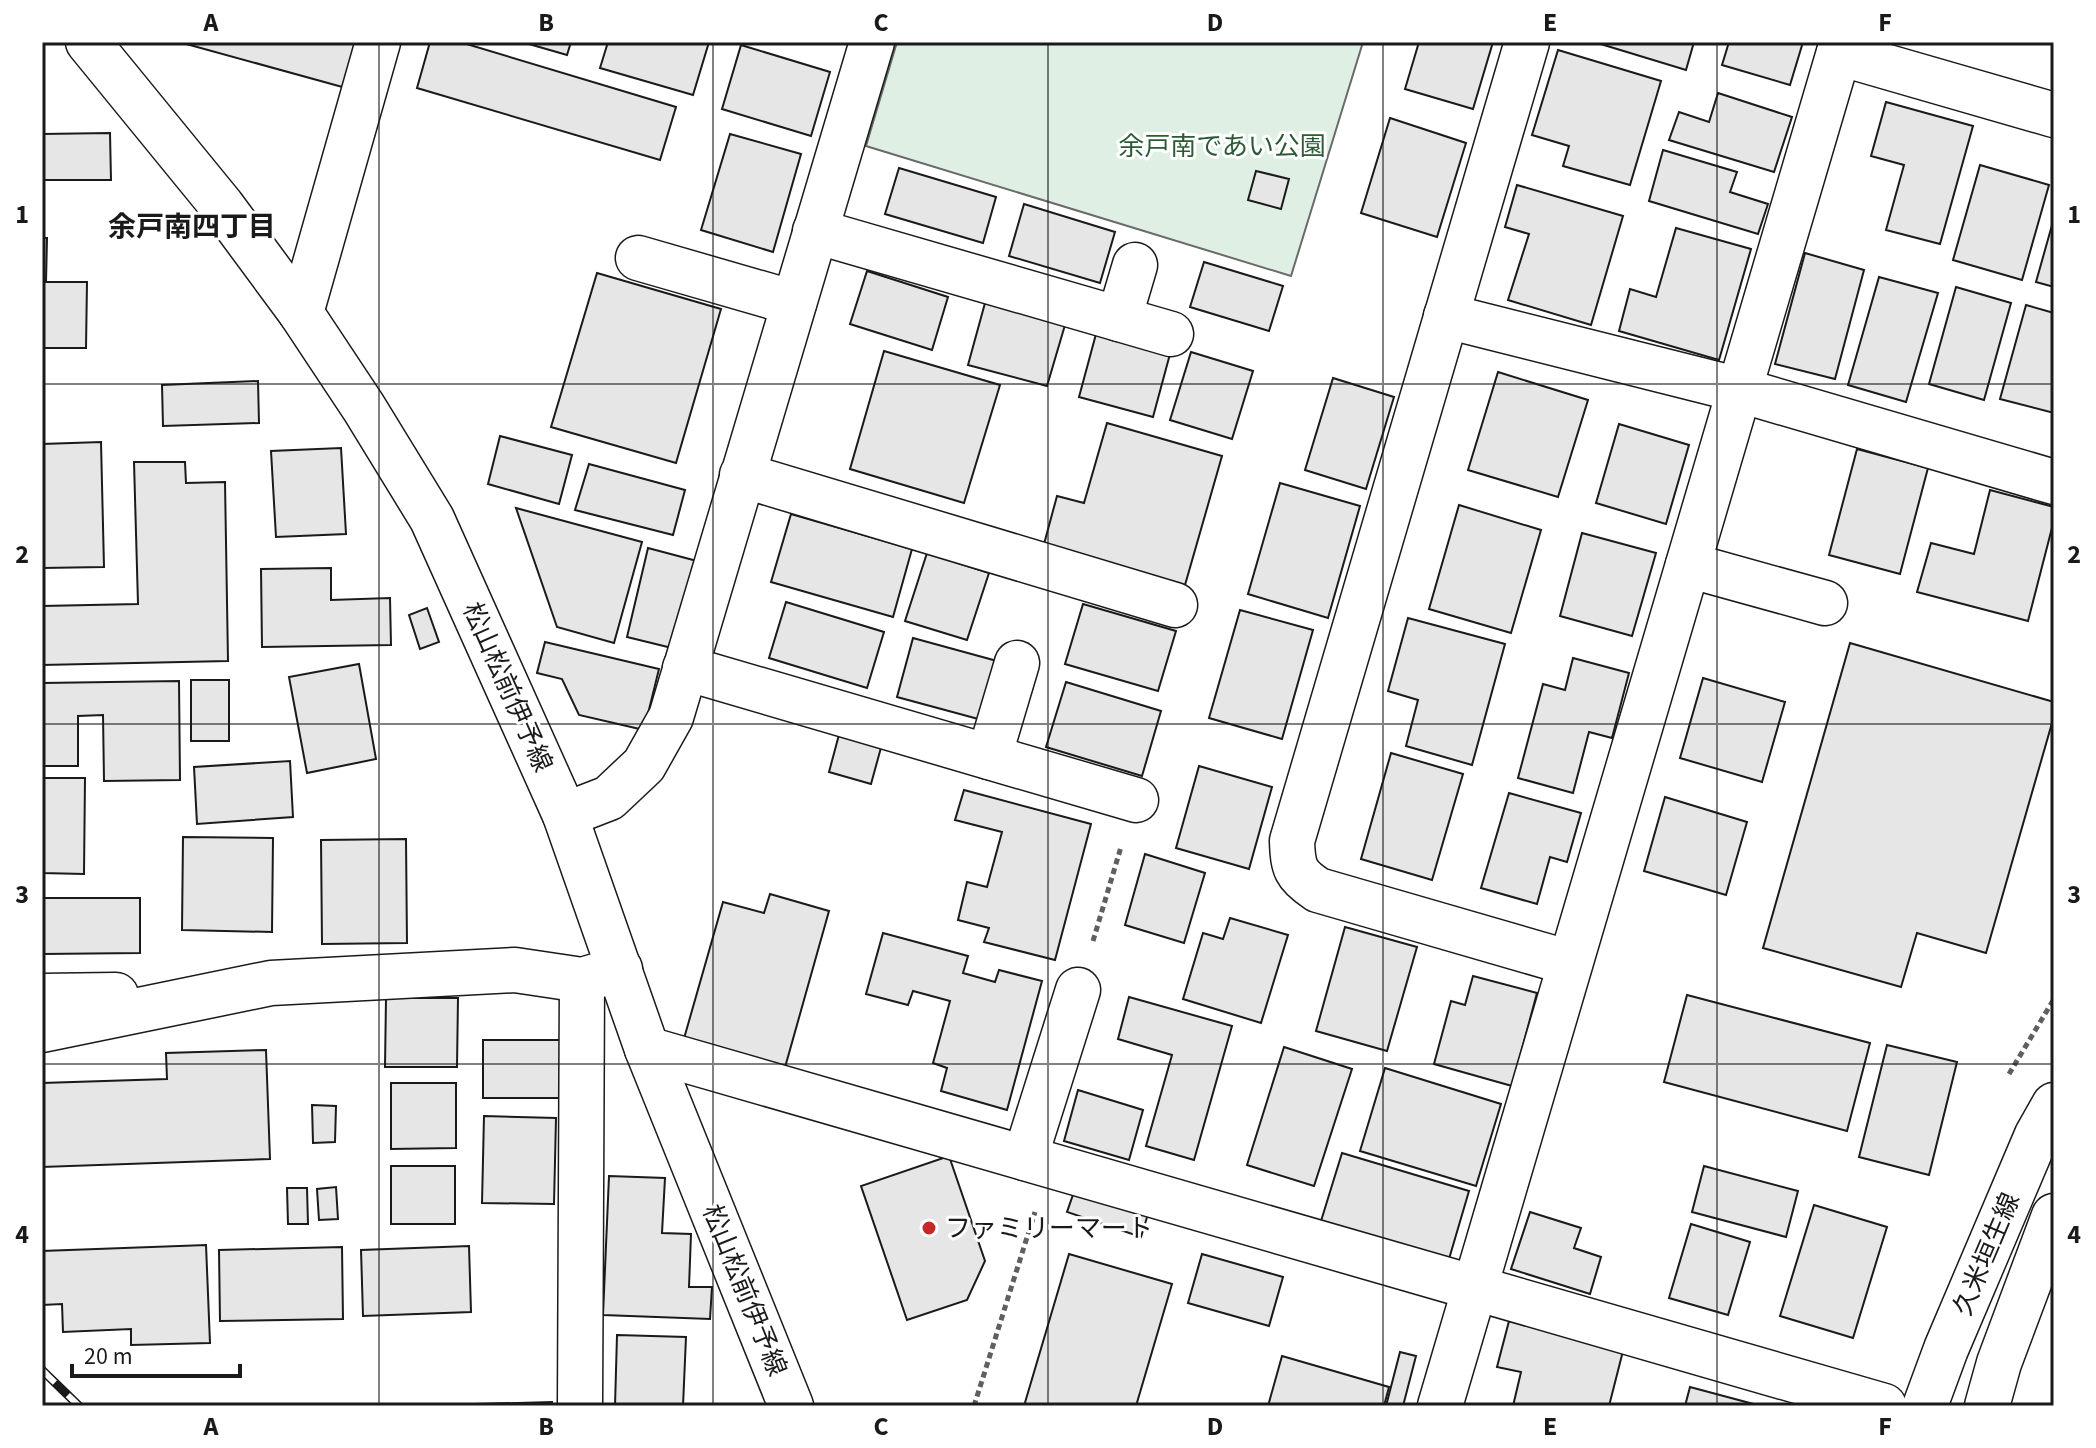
<svg xmlns="http://www.w3.org/2000/svg" width="2096" height="1448" font-family="'Source Sans 3','Noto Sans JP',sans-serif">
	<style>
		.green { fill: #e0efe3; stroke: #6a6a6a; stroke-width: 2 }
		.building { fill: #e6e6e6; stroke: #1a1a1a; stroke-width: 2 }
		.lines { fill: none; stroke-linecap: round; stroke-linejoin: round }
		.minor-casing { stroke: #1a1a1a; stroke-width: 47 }
		.major-casing { stroke: #1a1a1a; stroke-width: 47 }
		.path { stroke: #5f5f5f; stroke-width: 5; stroke-dasharray: 6 4; stroke-linecap: butt }
		.minor { stroke: #fff; stroke-width: 44 }
		.major { stroke: #fff; stroke-width: 44 }
		.rail-casing { stroke: #1a1a1a; stroke-width: 9 }
		.rail { stroke: #fff; stroke-width: 6; stroke-dasharray: 18; stroke-linecap: butt }
		.grid { fill: none; stroke: #1a1a1a; stroke-width: 2; stroke-opacity: 0.55 }
		.poi-dot { fill: #c62828; stroke: #fff; stroke-width: 3 }
		.labels { text-anchor: middle; stroke-width: 6; stroke-linejoin: round; paint-order: stroke }
		.park-label { font-size: 26px; fill: #2b5a34; stroke: #fff }
		.street-label { font-size: 26px; fill: #1a1a1a; stroke: #fff }
		.poi-label { font-size: 26px; fill: #1a1a1a; stroke: #fff; text-anchor: start }
		.neighbourhood-label { font-size: 28px; font-weight: bold; fill: #1a1a1a; stroke: #fff }
		.neatline { fill: none; stroke: #1a1a1a; stroke-width: 3 }
		.grid-label { font-size: 26px; text-anchor: middle; font-weight: bold; fill: #1a1a1a }
	</style>
	<rect width="100%" height="100%" fill="#fff"/>
	<polygon class="green" points="897,42 1363,42 1291,276 866,146"/>
	<g class="building">
		<polygon points="179,42 358,42 346,88"/>
		<polygon points="430,42 460,42 676,107 660,160 417,88"/>
		<polygon points="522,42 571,42 567,55"/>
		<polygon points="608,42 709,42 693,95 600,68"/>
		<polygon points="1419,42 1493,42 1473,109 1405,89"/>
		<polygon points="1594,42 1694,42 1686,70"/>
		<polygon points="1729,42 1803,42 1790,85 1722,65"/>
		<polygon points="741,45 830,72 811,136 722,109"/>
		<polygon points="1558,50 1661,81 1630,185 1563,166 1569,146 1532,135"/>
		<polygon points="1718,93 1792,117 1774,172 1669,140 1679,112 1709,122"/>
		<polygon points="1886,102 1973,126 1940,244 1886,230 1904,165 1871,156"/>
		<polygon points="1390,118 1466,143 1437,237 1361,213"/>
		<polygon points="110,133 111,180 42,180 42,134"/>
		<polygon points="730,134 801,154 773,252 701,230"/>
		<polygon points="1663,150 1737,172 1730,192 1768,204 1758,234 1649,201"/>
		<polygon points="1980,165 2049,185 2022,280 1953,260"/>
		<polygon points="899,168 996,197 983,243 885,214"/>
		<polygon points="1256,171 1289,179 1281,209 1248,200"/>
		<polygon points="1517,185 1623,216 1591,325 1508,300 1529,234 1505,227"/>
		<polygon points="1024,204 1115,232 1100,283 1009,256"/>
		<polygon points="2054,218 2054,287 2036,282"/>
		<polygon points="1676,228 1751,249 1719,360 1619,331 1630,289 1656,297"/>
		<polygon points="42,238 47,238 46,282 87,282 86,348 42,348"/>
		<polygon points="1805,253 1864,270 1835,379 1775,364"/>
		<polygon points="1204,262 1283,286 1269,331 1190,307"/>
		<polygon points="867,271 948,297 932,350 850,324"/>
		<polygon points="597,273 721,309 676,463 551,427"/>
		<polygon points="1879,277 1938,293 1906,402 1848,385"/>
		<polygon points="1956,287 2011,303 1984,400 1929,384"/>
		<polygon points="985,303 1065,325 1047,386 968,365"/>
		<polygon points="2026,305 2054,313 2054,413 2000,399"/>
		<polygon points="1096,334 1170,354 1153,417 1079,397"/>
		<polygon points="884,351 1000,385 964,503 850,469"/>
		<polygon points="1191,352 1253,371 1232,439 1170,420"/>
		<polygon points="1498,372 1588,400 1558,497 1468,470"/>
		<polygon points="1333,378 1394,397 1366,489 1305,470"/>
		<polygon points="258,381 259,423 163,426 162,385"/>
		<rect x="42" y="390" width="2" height="32"/>
		<polygon points="1107,423 1222,456 1185,585 1044,544 1057,496 1084,503"/>
		<polygon points="1619,424 1689,445 1666,524 1596,503"/>
		<polygon points="500,436 572,455 559,504 488,484"/>
		<polygon points="101,442 104,567 42,568 42,444"/>
		<polygon points="341,448 346,534 276,537 271,451"/>
		<polygon points="1857,449 1928,468 1900,574 1829,555"/>
		<polygon points="134,462 185,462 186,483 225,482 228,661 42,665 42,606 138,604"/>
		<polygon points="589,464 685,490 673,535 575,510"/>
		<polygon points="1280,483 1360,506 1328,618 1248,594"/>
		<polygon points="1990,490 2054,507 2054,520 2028,621 1917,592 1931,543 1974,554"/>
		<polygon points="1459,505 1541,530 1511,633 1429,609"/>
		<polygon points="516,508 642,542 614,643 557,627"/>
		<polygon points="791,514 912,549 893,617 771,582"/>
		<polygon points="1582,533 1656,553 1632,636 1560,616"/>
		<polygon points="648,548 697,561 676,649 627,637"/>
		<polygon points="927,553 989,573 967,640 905,621"/>
		<polygon points="331,568 331,600 390,598 391,645 262,647 261,569"/>
		<polygon points="786,602 884,632 867,688 769,658"/>
		<polygon points="1083,604 1176,631 1158,691 1065,664"/>
		<polygon points="427,608 439,642 420,649 409,615"/>
		<polygon points="1240,610 1313,630 1282,739 1209,718"/>
		<polygon points="1408,618 1505,644 1472,765 1406,746 1418,700 1388,691"/>
		<polygon points="913,638 997,661 982,720 897,697"/>
		<polygon points="545,642 659,669 644,730 579,715 562,679 537,673"/>
		<polygon points="1850,643 2054,702 2054,716 1986,953 1917,933 1901,987 1763,948"/>
		<polygon points="1573,658 1629,673 1612,738 1589,732 1573,793 1518,778 1543,684 1565,690"/>
		<polygon points="359,664 376,759 307,773 289,677"/>
		<polygon points="1703,678 1785,702 1762,782 1680,758"/>
		<rect x="191" y="680" width="38" height="61"/>
		<polygon points="179,681 180,780 104,781 103,715 78,716 78,766 42,766 42,683"/>
		<polygon points="1066,682 1161,711 1142,776 1046,747"/>
		<polygon points="840,731 882,744 871,784 829,772"/>
		<polygon points="1391,753 1463,774 1432,880 1361,859"/>
		<polygon points="290,761 293,817 197,824 194,767"/>
		<polygon points="1199,766 1272,787 1249,869 1176,848"/>
		<polygon points="42,778 85,778 84,874 42,873"/>
		<polygon points="964,790 1091,824 1055,960 984,942 989,928 958,920 967,882 987,887 1002,832 955,820"/>
		<polygon points="1509,793 1581,813 1567,862 1550,857 1537,904 1481,888"/>
		<polygon points="1665,797 1747,822 1726,895 1644,871"/>
		<polygon points="183,837 273,838 272,932 182,930"/>
		<polygon points="406,839 407,943 322,944 321,840"/>
		<polygon points="1145,854 1205,873 1184,943 1125,925"/>
		<polygon points="770,894 829,911 784,1071 683,1042 723,902 764,913"/>
		<polygon points="42,898 140,898 140,953 42,954"/>
		<polygon points="1230,918 1288,935 1261,1023 1183,999 1203,933 1223,939"/>
		<polygon points="1345,927 1417,947 1387,1051 1316,1031"/>
		<polygon points="883,933 968,956 963,973 995,982 999,970 1042,981 1007,1110 941,1091 947,1068 933,1063 950,1001 913,991 908,1005 866,994"/>
		<polygon points="1473,976 1537,993 1512,1086 1434,1064 1451,1001 1465,1005"/>
		<polygon points="1687,995 1870,1043 1847,1131 1664,1082"/>
		<polygon points="1129,997 1232,1026 1194,1160 1146,1146 1172,1055 1118,1039"/>
		<polygon points="386,998 458,998 457,1067 385,1067"/>
		<rect x="483" y="1040" width="77" height="58"/>
		<polygon points="1887,1045 1957,1062 1929,1175 1859,1157"/>
		<polygon points="1284,1047 1352,1069 1314,1186 1247,1165"/>
		<polygon points="266,1050 270,1159 42,1167 42,1083 167,1079 166,1053"/>
		<polygon points="1385,1068 1501,1104 1476,1186 1360,1151"/>
		<polygon points="391,1083 456,1083 456,1148 391,1149"/>
		<polygon points="1078,1090 1143,1110 1129,1160 1064,1141"/>
		<polygon points="312,1105 336,1106 335,1142 313,1143"/>
		<polygon points="484,1116 556,1118 554,1204 482,1203"/>
		<polygon points="1342,1153 1469,1191 1449,1259 1321,1221"/>
		<polygon points="949,1156 985,1261 967,1300 907,1320 861,1186"/>
		<rect x="391" y="1166" width="64" height="58"/>
		<polygon points="1704,1166 1798,1191 1786,1237 1692,1212"/>
		<polygon points="609,1176 665,1178 662,1233 691,1234 689,1287 712,1287 710,1319 603,1315"/>
		<polygon points="336,1187 338,1219 319,1220 317,1189"/>
		<polygon points="287,1188 307,1188 308,1224 288,1224"/>
		<polygon points="1075,1189 1148,1214 1141,1237 1067,1212"/>
		<polygon points="1814,1205 1887,1227 1853,1338 1780,1316"/>
		<polygon points="1530,1212 1581,1228 1574,1248 1601,1257 1590,1294 1511,1269"/>
		<polygon points="1691,1224 1750,1242 1728,1315 1669,1298"/>
		<polygon points="206,1245 210,1343 131,1345 131,1329 63,1332 62,1304 42,1305 42,1251"/>
		<polygon points="469,1246 471,1312 363,1316 361,1250"/>
		<polygon points="342,1247 343,1319 220,1321 219,1250"/>
		<polygon points="1069,1254 1172,1284 1136,1406 1024,1406"/>
		<polygon points="1202,1254 1283,1277 1269,1326 1188,1303"/>
		<polygon points="1509,1321 1623,1351 1609,1406 1513,1406 1521,1372 1497,1367"/>
		<polygon points="617,1335 686,1337 683,1406 615,1406"/>
		<polygon points="1400,1352 1416,1356 1403,1406 1386,1406"/>
		<polygon points="1282,1356 1389,1387 1384,1406 1268,1406"/>
		<polygon points="1690,1387 1761,1406 1685,1406"/>
		<polygon points="552,1402 552,1406 474,1406 474,1404"/>
	</g>
	<g class="lines">
		<defs>
			<g id="minor">
				<path d="M1527,42L1292,841C1293,868 1295,875 1318,890L1570,963"/>
				<polyline points="1839,53 2054,115"/>
				<polyline points="815,231 1171,334"/>
				<polyline points="638,258 794,303"/>
				<polyline points="301,313 378,42"/>
				<polyline points="1446,316 1740,390 2054,482"/>
				<polyline points="1119,319 1135,265"/>
				<polyline points="742,475 1175,605"/>
				<polyline points="1688,565 1825,603"/>
				<polyline points="685,668 1136,800"/>
				<polyline points="989,757 1017,663"/>
				<polyline points="565,815 609,798 644,765 671,717 872,42"/>
				<polyline points="42,996 116,995"/>
				<polyline points="42,1030 271,983 515,970 582,980 620,969"/>
				<polyline points="647,1049 1884,1406"/>
				<polyline points="1025,1158 1078,990"/>
				<polyline points="580,1406 582,980"/>
				<polyline points="1440,1406 1842,42"/>
			</g>
			<g id="major">
				<polyline points="88,42 222,206 301,313 364,408 432,519 565,815 647,1049 791,1406"/>
				<polyline points="1925,1406 1946,1349 2037,1135 2054,1105"/>
				<polyline points="1987,1406 1999,1363 2054,1216"/>
			</g>
		</defs>
		<use href="#minor" class="minor-casing"/>
		<use href="#major" class="major-casing"/>
		<g class="path">
			<polyline points="1093,941 1121,847"/>
			<polyline points="2009,1074 2054,999"/>
			<polyline points="974,1406 1035,1212"/>
		</g>
		<use href="#minor" class="minor"/>
		<use href="#major" class="major"/>
		<defs>
			<polyline id="rail" points="42,1370 79,1406"/>
		</defs>
		<use href="#rail" class="rail-casing"/>
		<use href="#rail" class="rail"/>
	</g>
	<path class="grid" d="M379,42V1406M713,42V1406M1048,42V1406M1383,42V1406M1717,42V1406M42,384H2054M42,724H2054M42,1064H2054"/>
	<circle class="poi-dot" cx="929" cy="1228" r="8"/>
	<g class="labels">
		<g class="park-label">
			<text x="1222" y="155">余戸南であい公園</text>
		</g>
		<g class="street-label">
			<text transform="translate(508 687) rotate(66)" y="9">松山松前伊予線</text>
			<text transform="translate(1986 1254) rotate(-67)" y="9">久米垣生線</text>
			<text transform="translate(745 1290) rotate(68)" y="9">松山松前伊予線</text>
		</g>
		<g class="poi-label">
			<text x="945" y="1237">ファミリーマート</text>
		</g>
		<g class="neighbourhood-label">
			<text x="192" y="236">余戸南四丁目</text>
		</g>
	</g>
	<rect width="2096" height="1448" fill="none" stroke="#ffffff" stroke-width="88"/>
	<path d="M72 1364v12h168v-12" fill="none" stroke="#1a1a1a" stroke-width="4"/>
	<text x="84" y="1364" font-size="24" fill="#1a1a1a" stroke="#ffffff" stroke-width="6" paint-order="stroke">20 m</text>
	<rect x="44" y="44" width="2008" height="1360" class="neatline"/>
	<g class="grid-label">
		<text x="211" y="31">A</text>
		<text x="546" y="31">B</text>
		<text x="881" y="31">C</text>
		<text x="1215" y="31">D</text>
		<text x="1550" y="31">E</text>
		<text x="1885" y="31">F</text>
		<text x="22" y="223">1</text>
		<text x="2074" y="223">1</text>
		<text x="22" y="563">2</text>
		<text x="2074" y="563">2</text>
		<text x="22" y="903">3</text>
		<text x="2074" y="903">3</text>
		<text x="22" y="1243">4</text>
		<text x="2074" y="1243">4</text>
		<text x="211" y="1435">A</text>
		<text x="546" y="1435">B</text>
		<text x="881" y="1435">C</text>
		<text x="1215" y="1435">D</text>
		<text x="1550" y="1435">E</text>
		<text x="1885" y="1435">F</text>
	</g>
</svg>
